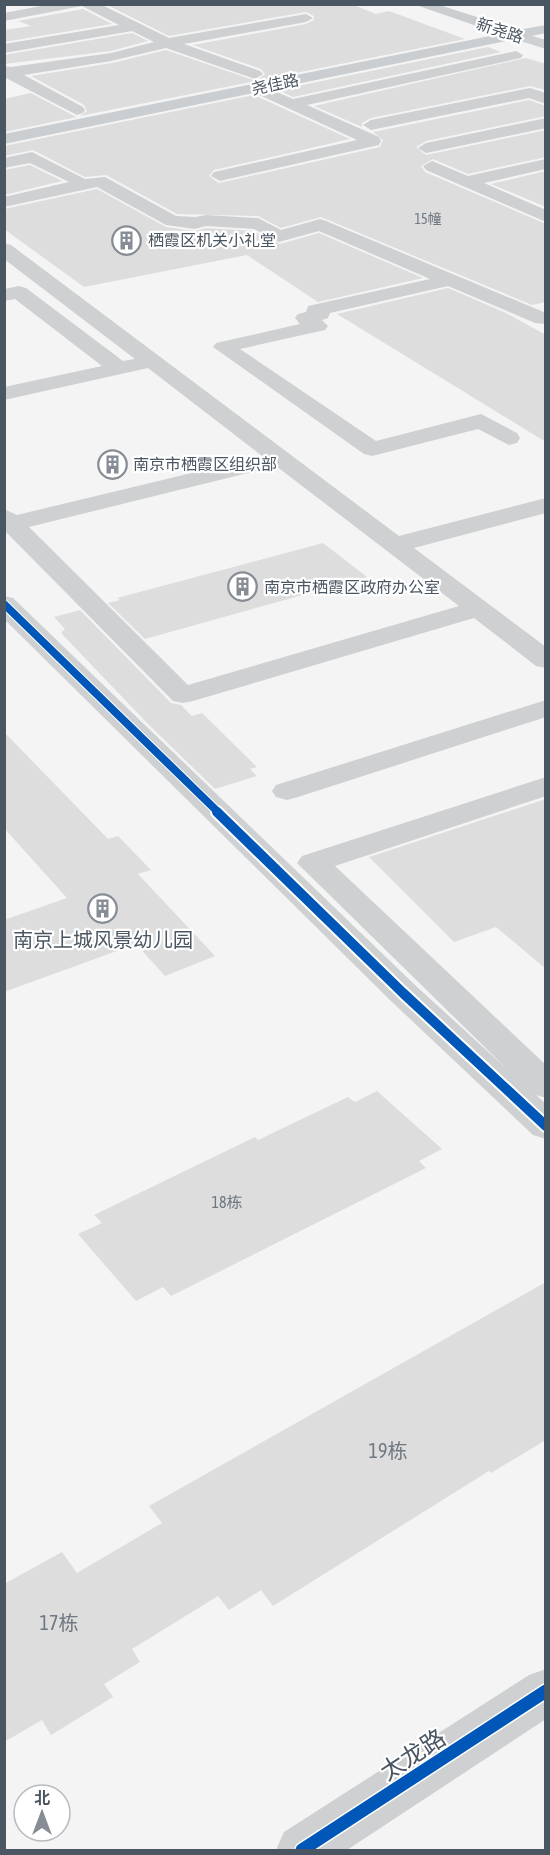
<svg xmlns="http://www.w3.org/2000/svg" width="550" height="1855" font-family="'Asap Condensed','Noto Sans SC',sans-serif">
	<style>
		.building { fill: #ddddde }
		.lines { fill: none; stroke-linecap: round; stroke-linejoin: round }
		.minor { fill: #ced0d2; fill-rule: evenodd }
		.major { fill: #caced1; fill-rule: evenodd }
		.cycleway-far2-casing { stroke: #fff; stroke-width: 10 }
		.cycleway-far1-casing { stroke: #fff; stroke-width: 14 }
		.cycleway-casing { stroke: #fff; stroke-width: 16 }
		.cycleway-far2 { stroke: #0057b8; stroke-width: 8 }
		.cycleway-far1 { stroke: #0057b8; stroke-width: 10 }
		.cycleway { stroke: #0057b8; stroke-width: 13 }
		.labels { text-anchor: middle; stroke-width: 4.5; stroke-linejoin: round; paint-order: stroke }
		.far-number-label { font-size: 14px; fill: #707881 }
		.far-street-label { font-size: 16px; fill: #4a5661; stroke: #fff }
		.far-poi-label { font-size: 16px; fill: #4a5661; stroke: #fff; text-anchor: start }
		.number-label { font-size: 16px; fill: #707881 }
		.poi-label { font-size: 20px; fill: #4a5661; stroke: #fff }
		.near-number-label { font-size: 20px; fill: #707881 }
		.near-street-label { font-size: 24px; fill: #4a5661; stroke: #fff }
	</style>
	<rect width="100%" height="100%" fill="#f4f4f4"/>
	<g class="building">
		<polygon points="118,4 351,4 376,14 389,11 465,39 256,81 265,74 261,69 193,45 306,24 314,20 314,16 306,12 169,36 109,6"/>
		<polygon points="83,9 112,24 4,42 4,30 31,26 18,21"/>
		<polygon points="132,33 148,41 111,51 4,64 4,55"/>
		<polygon points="488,47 501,52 293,97 278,90"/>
		<polygon points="166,50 256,81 80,116 87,111 84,105 31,76 112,63"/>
		<polygon points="526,58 546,64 546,90 530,86 371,118 362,123 362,127 314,106"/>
		<polygon points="31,93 76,117 77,117 4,132 4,99"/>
		<polygon points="254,95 350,139 214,170 209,176 219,183 380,147 383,140 373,132 529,100 546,106 546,116 426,141 416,147 426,155 546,130 546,157 468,174 433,159 421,166 425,172 546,224 546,302 532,305 321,217 281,228 258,216 177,214 106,175 85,177 33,150 4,156 4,146"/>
		<polygon points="30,165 62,181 4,195 4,170"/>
		<polygon points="546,171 546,207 491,184"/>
		<polygon points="97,189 166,227 195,231 206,228 253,231 280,244 319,233 423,278 318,302 247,255 84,287 4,229 4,209"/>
		<polygon points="448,288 506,313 546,335 546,442 337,314"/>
		<polygon points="323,543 367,577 145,639 108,603 120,600 117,598"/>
		<polygon points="80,610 171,703 181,705 192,716 202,713 257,767 250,769 257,776 215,789 149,725 61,633 65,629 54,617"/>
		<polygon points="4,732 108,839 118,836 151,870 138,874 215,956 165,976 136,944 4,992 4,920 67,898 4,828"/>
		<polygon points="546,799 546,969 496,927 454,942 369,857"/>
		<polygon points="377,1091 442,1149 419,1161 426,1168 171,1296 163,1287 136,1301 78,1234 102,1223 94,1215 255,1137 258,1140 348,1097 355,1102"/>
		<polygon points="546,1282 546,1440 491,1473 489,1471 273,1606 261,1590 229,1610 218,1596 132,1649 140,1662 104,1684 113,1697 51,1735 42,1720 4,1742 4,1584 62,1552 77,1573 162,1523 149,1506"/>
	</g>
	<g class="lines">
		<g class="minor">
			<polygon points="51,4 100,4 169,38 306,14 313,18 306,22 184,44 260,71 263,74 255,79 166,48 111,61 24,75 83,107 85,110 83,113 77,115 4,77 4,66 11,67 111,53 154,42 132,31 4,53 4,44 119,25 82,6 4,21 4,13"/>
			<polygon points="516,31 546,40 546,49 511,38 509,35 511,32"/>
			<polygon points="516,51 523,55 521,58 307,105 379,137 381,141 379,145 220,181 211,176 214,172 357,140 251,91 248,88 251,85 261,85 293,99"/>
			<polygon points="530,88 546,93 546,104 529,98 371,130 363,125 371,120"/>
			<polygon points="546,118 546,128 426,153 418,148 426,143"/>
			<polygon points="32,152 85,179 105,177 176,216 195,217 206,215 258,218 281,230 320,219 326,221 546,313 546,324 535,323 448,286 330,313 328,318 322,320 328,326 325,330 240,349 376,441 481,414 517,433 520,438 517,443 509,445 478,429 372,456 364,454 213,347 216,343 300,324 295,318 298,314 306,312 308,306 430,279 319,231 279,242 254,229 206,226 195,229 166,225 97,187 4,207 4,197 69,182 30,163 4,168 4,158"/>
			<polygon points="546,159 546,169 484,183 546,210 546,222 426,170 423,166 432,161 468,176"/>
			<path d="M4,243L11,245L399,536L546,498V513L414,548L546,647V668L536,666L474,618L193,701L183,703L173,701L4,530V509L17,515L262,456L148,368L4,400V387L102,366L15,299L4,301V289L19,286L26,288L123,361L135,359L4,259ZM276,466L459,606L188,685L29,527Z"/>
			<polygon points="4,596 13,598 415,985 507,1069 297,863 302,856 546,777 546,796 335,866 546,1065 546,1098 536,1095 546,1104 546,1139 533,1135 391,1001 4,619"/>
			<polygon points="546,700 546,717 298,797 287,800 276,797 272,791 276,785"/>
			<polygon points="546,1669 546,1719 347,1850 276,1850 284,1832 529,1675"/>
		</g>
		<polygon class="major" points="413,4 436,4 518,30 546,25 546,33 4,144 4,134 500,34"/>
		<defs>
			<polyline id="cycleway-far2" points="4,604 219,813"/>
			<polyline id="cycleway-far1" points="217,812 403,993 546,1126"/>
			<polyline id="cycleway" points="302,1850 546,1691"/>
		</defs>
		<use href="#cycleway-far2" class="cycleway-far2-casing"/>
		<use href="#cycleway-far1" class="cycleway-far1-casing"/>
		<use href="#cycleway" class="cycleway-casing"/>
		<use href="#cycleway-far2" class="cycleway-far2"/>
		<use href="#cycleway-far1" class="cycleway-far1"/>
		<use href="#cycleway" class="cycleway"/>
	</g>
	<defs>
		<symbol id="building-ring" viewBox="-11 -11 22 22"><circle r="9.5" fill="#fff" stroke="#868d94" stroke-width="1.5"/><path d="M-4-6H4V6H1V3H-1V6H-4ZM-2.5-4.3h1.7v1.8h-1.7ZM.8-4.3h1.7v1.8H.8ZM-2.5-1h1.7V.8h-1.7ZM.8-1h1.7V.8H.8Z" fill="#868d94"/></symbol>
	</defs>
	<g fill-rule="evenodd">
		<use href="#building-ring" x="110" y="224" width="33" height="33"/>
		<use href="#building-ring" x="96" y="448" width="33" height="33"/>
		<use href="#building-ring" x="226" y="570" width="33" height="33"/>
		<use href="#building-ring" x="86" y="892" width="33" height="33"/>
	</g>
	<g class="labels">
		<g class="far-number-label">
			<text x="428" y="224">15幢</text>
		</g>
		<g class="far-street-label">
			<text transform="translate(500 30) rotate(18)" y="6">新尧路</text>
			<text transform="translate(275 84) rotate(-12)" y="6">尧佳路</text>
		</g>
		<g class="far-poi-label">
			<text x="148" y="246">栖霞区机关小礼堂</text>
			<text x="133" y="470">南京市栖霞区组织部</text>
			<text x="264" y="593">南京市栖霞区政府办公室</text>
		</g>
		<g class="number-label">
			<text x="227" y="1208">18栋</text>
		</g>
		<g class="poi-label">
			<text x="103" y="947">南京上城风景幼儿园</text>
		</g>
		<g class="near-number-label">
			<text x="388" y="1458">19栋</text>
			<text x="59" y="1630">17栋</text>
		</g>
		<g class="near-street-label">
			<text transform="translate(413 1755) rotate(-33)" y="8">太龙路</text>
		</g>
	</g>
	<rect width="550" height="1855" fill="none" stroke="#4a5661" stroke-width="12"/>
	<g transform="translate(42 1813)"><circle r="28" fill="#ffffff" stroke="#b7bbc0" stroke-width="1.5"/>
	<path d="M0-4.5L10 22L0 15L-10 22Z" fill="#868d94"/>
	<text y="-9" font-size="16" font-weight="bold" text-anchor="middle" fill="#4a5661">北</text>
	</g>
</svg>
